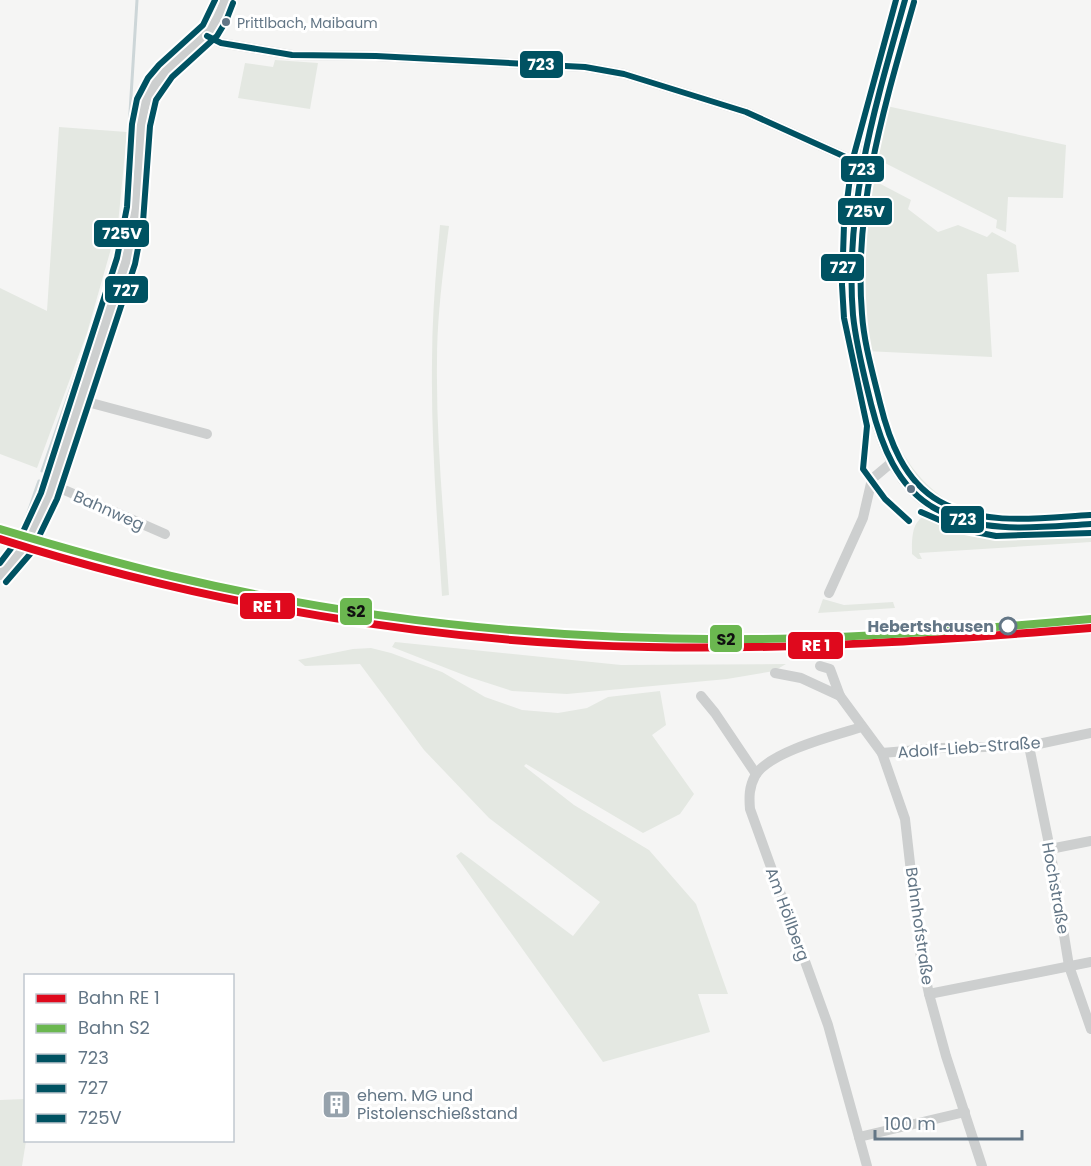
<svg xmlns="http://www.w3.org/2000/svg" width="1091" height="1166" font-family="Poppins,sans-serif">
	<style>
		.green { fill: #e4e8e2 }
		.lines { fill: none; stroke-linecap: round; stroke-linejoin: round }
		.stream { stroke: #cdd6d8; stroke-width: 3 }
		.minor { stroke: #cdcfcf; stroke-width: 10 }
		.bus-1-casing { stroke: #fff; stroke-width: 10 }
		.bus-2-casing { stroke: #fff; stroke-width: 10 }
		.bus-3-casing { stroke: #fff; stroke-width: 10 }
		.bus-1 { stroke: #005262; stroke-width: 6 }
		.bus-2 { stroke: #005262; stroke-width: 6 }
		.bus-3 { stroke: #005262; stroke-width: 6 }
		.rail-1-casing { stroke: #fff; stroke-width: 12 }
		.rail-2-casing { stroke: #fff; stroke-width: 12 }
		.rail-1 { stroke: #df091d; stroke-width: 8 }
		.rail-2 { stroke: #6bb750; stroke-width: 8 }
		.bus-dot { fill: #637686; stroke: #fff; stroke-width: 2 }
		.stop-dot { fill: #fff; stroke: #637686; stroke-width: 3 }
		.labels { text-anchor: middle; stroke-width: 6; stroke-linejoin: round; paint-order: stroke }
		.bus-label { font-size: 14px; fill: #637686; stroke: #fff; text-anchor: start }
		.street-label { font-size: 16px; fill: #637686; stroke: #fff }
		.stop-label { font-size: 16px; font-weight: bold; fill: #637686; stroke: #fff; text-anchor: end }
		.poi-label { font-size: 16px; fill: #637686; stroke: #fff; text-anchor: start }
		.line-badge { stroke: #fff; stroke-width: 2 }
		.badge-label { font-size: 16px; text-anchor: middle; font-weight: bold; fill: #fff }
		.pale-badge-label { font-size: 16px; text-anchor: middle; font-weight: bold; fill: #111 }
	</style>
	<rect width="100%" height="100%" fill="#f5f5f4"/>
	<g class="green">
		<polygon points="275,60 318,63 310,109 238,98 245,63 273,67"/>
		<polygon points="882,105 1066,145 1063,198 1008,197 1006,232 996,228 997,220 883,162 875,165 867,158"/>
		<polygon points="59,127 127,132 118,224 87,333 37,468 0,454 0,288 47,311"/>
		<polygon points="867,170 873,171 871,179 911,200 908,209 938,232 958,225 987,237 992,232 1016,245 1019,272 987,274 992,357 865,351 857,316 856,284 856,252 863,172"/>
		<path d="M440,225L449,226C443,271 437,316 437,362C436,440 444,517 449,595L442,596C437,518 431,440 432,362C432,316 436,271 440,225Z"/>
		<path d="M874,357C883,428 910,496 985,517C993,519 1004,517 1013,516C1039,515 1065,513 1091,512V520C1064,521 1036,525 1009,523C910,516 883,446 867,360Z"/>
		<path d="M930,515L968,533L1005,536L1091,532V542L919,553L922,559H918L912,554C912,539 911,517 930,515Z"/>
		<polygon points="823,599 844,605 893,602 895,608 818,613"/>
		<polygon points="395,642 621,665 786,664 774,671 727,679 567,694 512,691 469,677 392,647"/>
		<polygon points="371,648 391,653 442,672 485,697 522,710 558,713 587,708 608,697 660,691 666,725 652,735 694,794 680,814 643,833 526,764 524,766 574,805 649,850 696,904 728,994 698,994 710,1032 603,1062 456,856 461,852 573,936 600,902 489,818 424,750 360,664 305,666 298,660 353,649"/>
		<polygon points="25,1099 26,1141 22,1166 0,1166 0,1100"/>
	</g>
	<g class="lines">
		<g class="stream">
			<polyline points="42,471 122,241 137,0"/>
			<path d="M0,560C22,541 29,507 39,481"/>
		</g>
		<g class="minor">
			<path d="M905,0C876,103 842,207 853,316C856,343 863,370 869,396C881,447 899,497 952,517C995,535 1045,526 1091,524"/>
			<polyline points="207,36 221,43 292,55 376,56 585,67 624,74 746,112 861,164"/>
			<polyline points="80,400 207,434"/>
			<polyline points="53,485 165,534"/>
			<path d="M0,575C25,554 37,525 49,496L126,261C136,226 138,190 140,155C141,136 140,113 148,96C167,55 211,51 225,0"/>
			<polyline points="829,593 863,518 872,479 891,463"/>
			<polyline points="820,666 830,669 840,696"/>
			<polyline points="775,673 801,678 840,696 882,753 905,819 920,952 929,994 946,1056 982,1166"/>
			<polyline points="701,696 715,713 756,774"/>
			<path d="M862,727C836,735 768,752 755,776C749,787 749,797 750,809L828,1025L867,1166"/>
			<polyline points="1029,746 1050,849 1069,966 1091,1029"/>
			<polyline points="882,753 941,748 1029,746 1091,733"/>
			<polyline points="1050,849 1091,841"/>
			<polyline points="929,994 1091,962"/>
			<polyline points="859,1137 965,1112"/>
		</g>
		<defs>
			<g id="bus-1">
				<path d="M905,0C876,103 844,207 853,315C856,345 864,375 871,404C881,444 897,488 936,509C984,535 1038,527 1091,524"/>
				<polyline points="207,36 221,43 292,55 376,56 585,67 624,74 746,112 861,164"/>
			</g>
			<g id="bus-2">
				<polyline points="896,0 852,162 844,225 842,285 844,318 867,426 863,469 885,499 909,521"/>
				<polyline points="921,512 960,529 996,536 1091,533"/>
				<polyline points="6,582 31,553 57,499 135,264 143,222 150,126 156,100 172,77 217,36 226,21 233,3"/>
			</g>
			<g id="bus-3">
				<path d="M914,2C885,104 853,207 862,314C864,344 873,374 880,403C889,440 904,481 939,501C985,527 1040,518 1090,515"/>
				<polyline points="0,563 22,534 41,493 117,258 127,207 132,124 137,99 148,78 159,65 203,25 215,0"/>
			</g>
		</defs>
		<use href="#bus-1" class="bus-1-casing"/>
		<use href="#bus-2" class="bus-2-casing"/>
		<use href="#bus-3" class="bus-3-casing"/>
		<use href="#bus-1" class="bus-1"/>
		<use href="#bus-2" class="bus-2"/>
		<use href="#bus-3" class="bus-3"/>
		<defs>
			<path id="rail-1" d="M0,539C203,604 435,643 648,647C796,650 944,640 1091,628"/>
			<path id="rail-2" d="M0,529C57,546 113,562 171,576C361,621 559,641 754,639C866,638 979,629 1091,619"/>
		</defs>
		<use href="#rail-1" class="rail-1-casing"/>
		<use href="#rail-2" class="rail-2-casing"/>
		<use href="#rail-1" class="rail-1"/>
		<use href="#rail-2" class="rail-2"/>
	</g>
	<defs>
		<symbol id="building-square" viewBox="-11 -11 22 22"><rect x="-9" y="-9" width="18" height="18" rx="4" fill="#96a2ac" stroke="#fff"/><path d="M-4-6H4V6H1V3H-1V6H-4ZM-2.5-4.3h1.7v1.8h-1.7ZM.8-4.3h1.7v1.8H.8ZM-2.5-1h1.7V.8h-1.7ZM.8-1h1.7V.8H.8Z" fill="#fff"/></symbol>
	</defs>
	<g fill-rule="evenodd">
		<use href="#building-square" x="320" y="1088" width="33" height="33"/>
	</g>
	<g class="bus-dot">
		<circle cx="226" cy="22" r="5"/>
		<circle cx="911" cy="489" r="5"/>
	</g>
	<circle class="stop-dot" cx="1008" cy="626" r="8"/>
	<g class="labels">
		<g class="bus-label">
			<text x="237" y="28">Prittlbach, Maibaum</text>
		</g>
		<g class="street-label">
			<text transform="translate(109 510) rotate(24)" y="6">Bahnweg</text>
			<text transform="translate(969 747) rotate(-4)" y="6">Adolf-Lieb-Straße</text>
			<text transform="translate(1056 888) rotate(80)" y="6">Hochstraße</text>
			<text transform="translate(788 914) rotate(70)" y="6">Am Höllberg</text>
			<text transform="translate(920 926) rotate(82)" y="6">Bahnhofstraße</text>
		</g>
		<g class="stop-label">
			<text x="994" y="632">Hebertshausen</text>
		</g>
		<g class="poi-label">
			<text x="357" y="1101">ehem. MG und<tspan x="357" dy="18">Pistolenschießstand</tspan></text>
		</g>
	</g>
	<g class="line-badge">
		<rect x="519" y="50" width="45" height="29" rx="6" fill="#005262"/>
		<rect x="840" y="155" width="45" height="28" rx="6" fill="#005262"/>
		<rect x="837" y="197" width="56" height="29" rx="6" fill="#005262"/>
		<rect x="93" y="219" width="57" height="29" rx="6" fill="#005262"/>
		<rect x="820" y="253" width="45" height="29" rx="6" fill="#005262"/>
		<rect x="104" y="275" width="45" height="29" rx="6" fill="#005262"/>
		<rect x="940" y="505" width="45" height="29" rx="6" fill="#005262"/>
		<rect x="239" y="592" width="57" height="28" rx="6" fill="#df091d"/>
		<rect x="339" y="597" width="34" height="29" rx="6" fill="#6bb750"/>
		<rect x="709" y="624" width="34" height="29" rx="6" fill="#6bb750"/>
		<rect x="787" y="631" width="57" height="29" rx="6" fill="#df091d"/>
	</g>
	<g class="badge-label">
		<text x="541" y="70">723</text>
		<text x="862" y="175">723</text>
		<text x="865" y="217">725V</text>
		<text x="122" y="239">725V</text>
		<text x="843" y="273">727</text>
		<text x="126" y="296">727</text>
		<text x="963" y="525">723</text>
		<text x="267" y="612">RE 1</text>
		<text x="816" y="651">RE 1</text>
	</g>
	<g class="pale-badge-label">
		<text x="356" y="617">S2</text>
		<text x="726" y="645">S2</text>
	</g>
	<rect x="24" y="974" width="210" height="168" fill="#ffffff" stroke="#c1c8cf" stroke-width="1.5"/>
	<rect x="36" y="994" width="30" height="9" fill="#df091d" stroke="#c1c8cf" stroke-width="1.5"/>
	<text x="78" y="1004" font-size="18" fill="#637686">Bahn RE 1</text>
	<rect x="36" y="1024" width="30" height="9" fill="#6bb750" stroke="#c1c8cf" stroke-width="1.5"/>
	<text x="78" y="1034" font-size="18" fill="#637686">Bahn S2</text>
	<rect x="36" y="1054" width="30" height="9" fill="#005262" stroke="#c1c8cf" stroke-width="1.5"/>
	<text x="78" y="1064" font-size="18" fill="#637686">723</text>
	<rect x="36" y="1084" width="30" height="9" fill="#005262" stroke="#c1c8cf" stroke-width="1.5"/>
	<text x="78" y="1094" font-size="18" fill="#637686">727</text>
	<rect x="36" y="1114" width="30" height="9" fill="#005262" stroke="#c1c8cf" stroke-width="1.5"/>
	<text x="78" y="1124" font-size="18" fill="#637686">725V</text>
	<path d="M875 1130v9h147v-9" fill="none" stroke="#637686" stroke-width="3"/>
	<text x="884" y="1130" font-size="18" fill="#637686" stroke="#ffffff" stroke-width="4.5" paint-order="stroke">100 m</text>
</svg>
